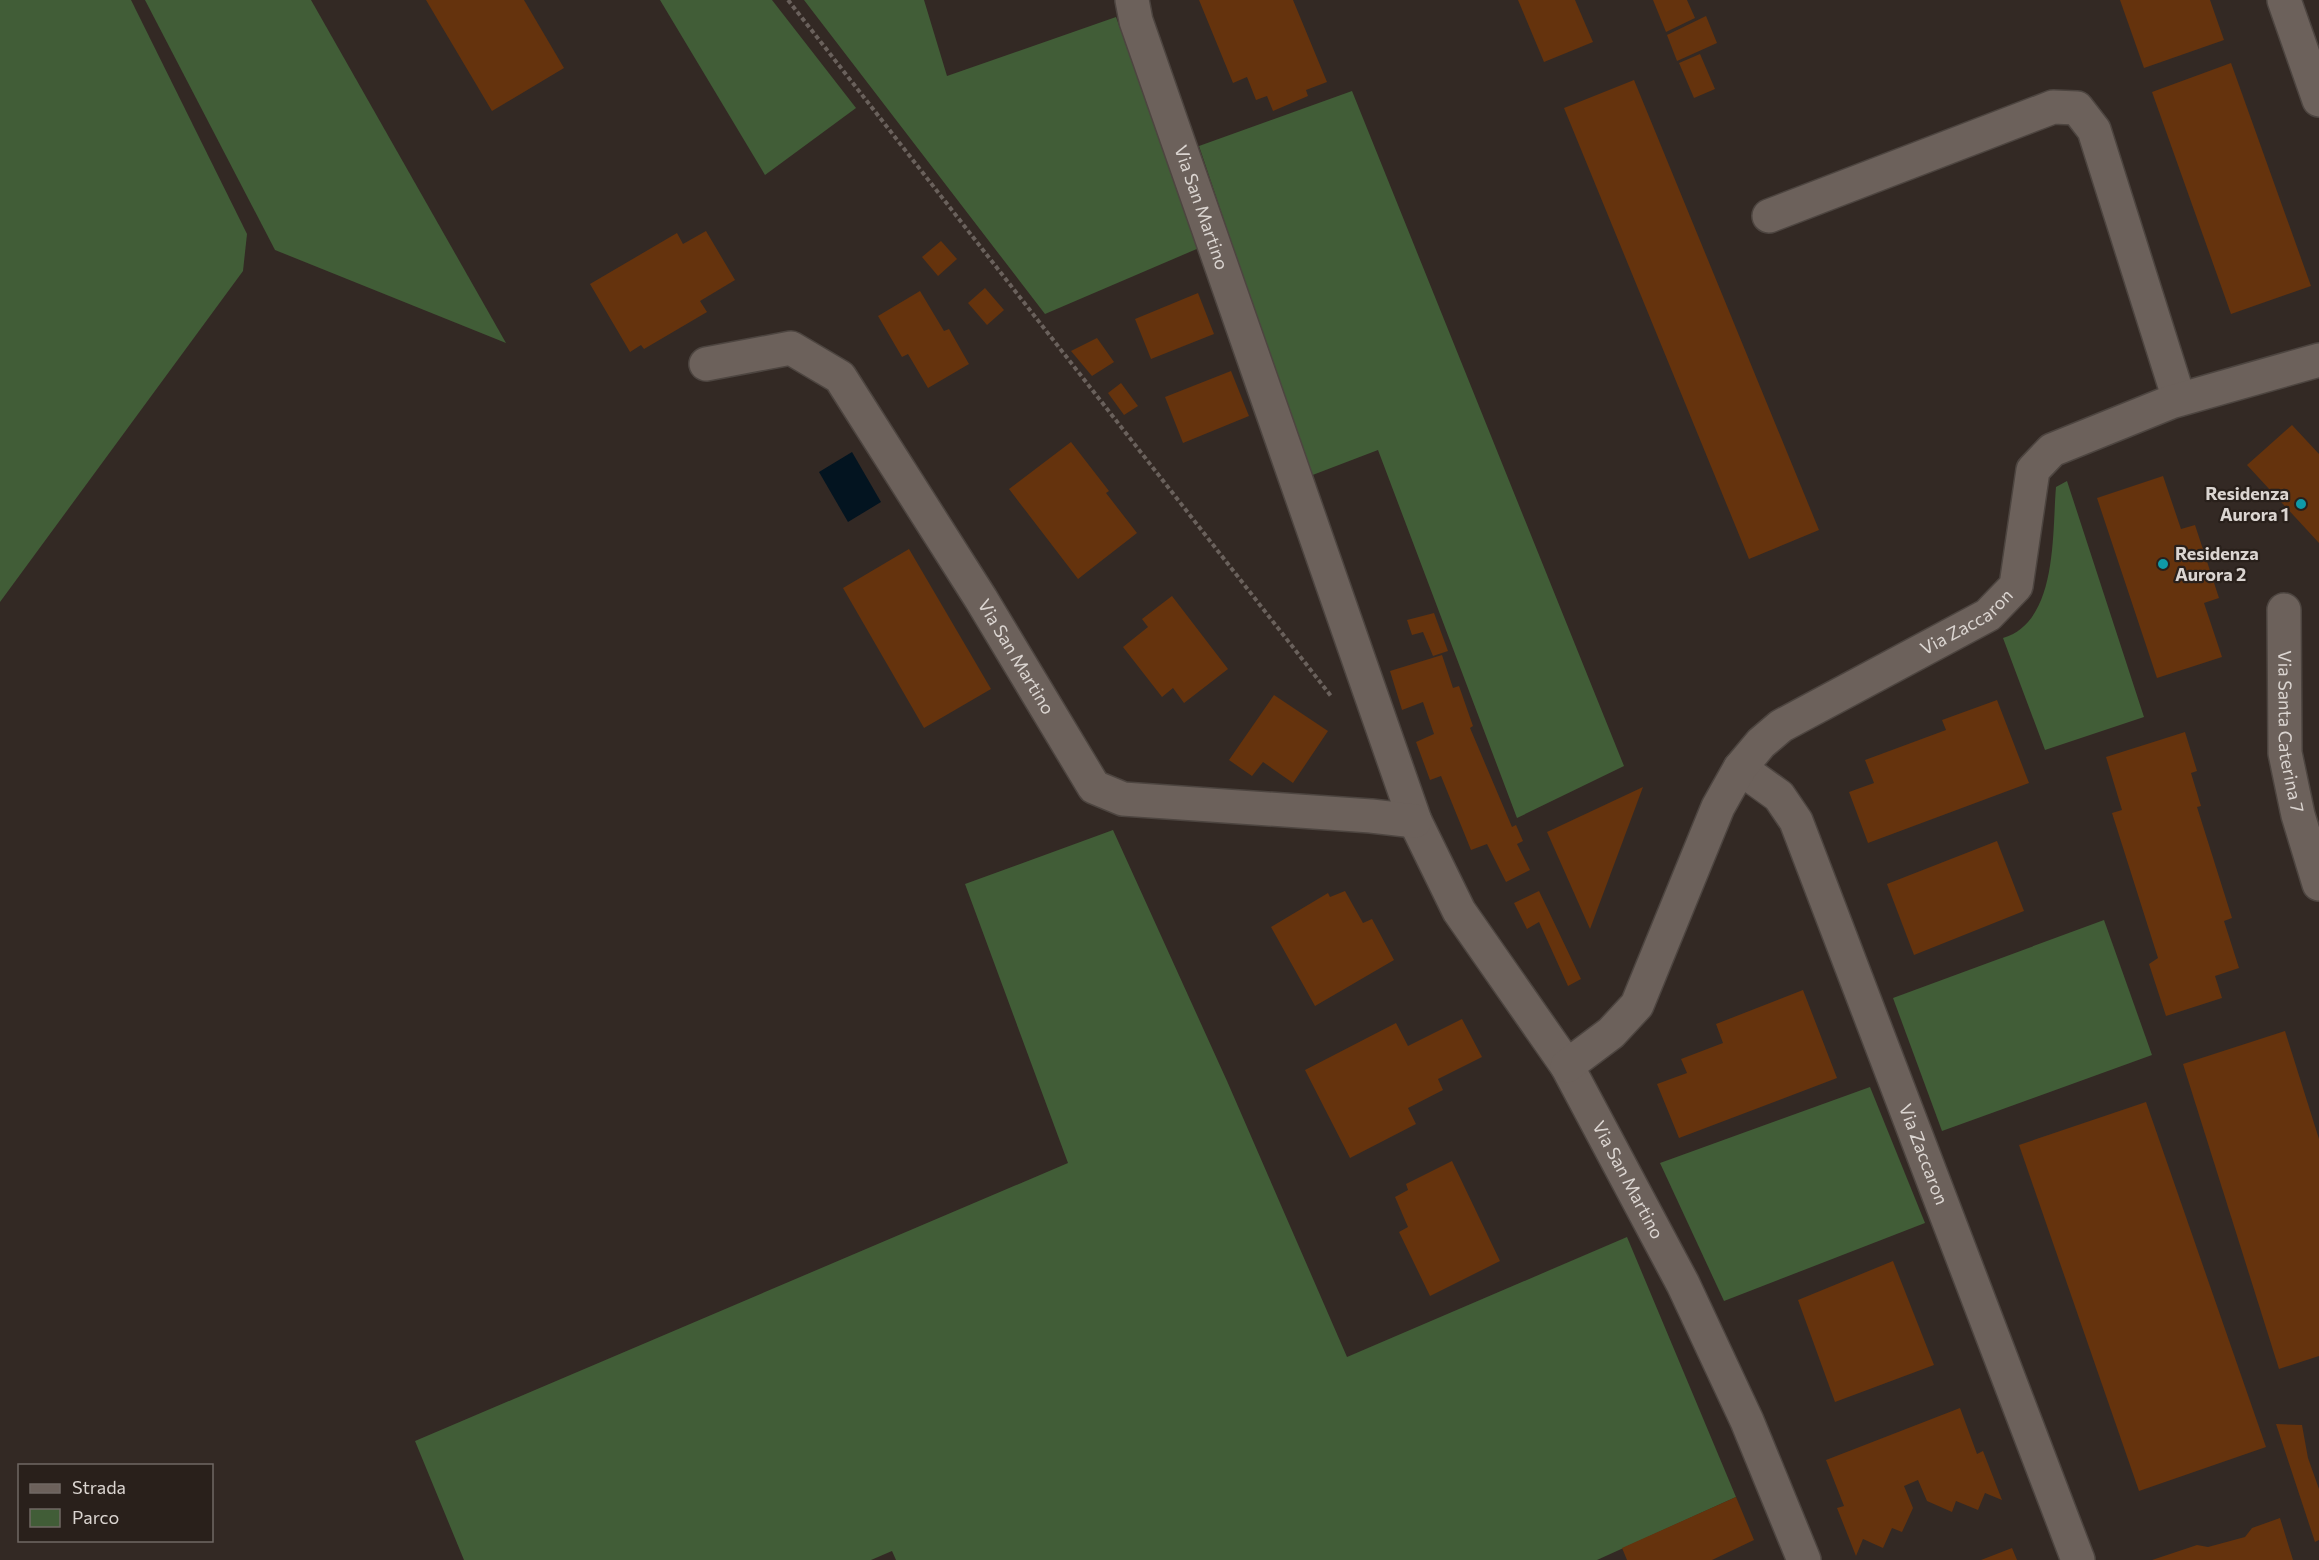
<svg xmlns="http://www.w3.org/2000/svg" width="2319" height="1560" font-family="Commissioner,sans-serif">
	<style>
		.green { fill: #415d37 }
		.water { fill: #031420 }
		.building { fill: #65330d }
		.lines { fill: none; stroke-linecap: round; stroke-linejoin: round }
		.minor-casing { stroke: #4d4540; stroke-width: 36 }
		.path { stroke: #6a615c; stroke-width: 4; stroke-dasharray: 4.5 3; stroke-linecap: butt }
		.minor { stroke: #6c615b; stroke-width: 33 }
		.culture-dot { fill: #0f9aa8; stroke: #29201b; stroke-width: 2 }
		.labels { text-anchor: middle; stroke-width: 4.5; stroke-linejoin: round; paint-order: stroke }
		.street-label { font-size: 18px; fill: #dbd5d1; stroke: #29201b }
		.poi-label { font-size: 18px; font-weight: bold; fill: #dbd5d1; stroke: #29201b; text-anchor: end }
	</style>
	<rect width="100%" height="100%" fill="#332924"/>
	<g class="green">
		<polygon points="0,0 131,0 247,234 243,271 0,602"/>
		<polygon points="145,0 311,0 506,343 275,250"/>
		<polygon points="660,0 772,0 856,108 765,175"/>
		<polygon points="804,0 924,0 947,76 1116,17 1199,248 1045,314"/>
		<polygon points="1352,91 1624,766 1517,818 1378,450 1310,476 1199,146"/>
		<path d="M2067,481L2144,717L2045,750L2003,638C2058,622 2052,533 2056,487Z"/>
		<polygon points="1113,830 1227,1081 1347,1357 1627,1237 1736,1497 1597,1560 896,1560 892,1551 871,1560 464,1560 415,1441 1068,1163 965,884"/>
		<polygon points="2104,920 2152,1055 1942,1131 1893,998"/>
		<polygon points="1870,1087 1925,1223 1724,1301 1660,1163"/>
	</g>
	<polygon class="water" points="852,452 881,502 848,522 819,472"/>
	<g class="building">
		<polygon points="426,0 524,0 564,68 492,111"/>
		<polygon points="1199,0 1293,0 1327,82 1306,90 1308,96 1273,111 1267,96 1256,100 1247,77 1233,83"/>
		<polygon points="1518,0 1575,0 1593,42 1544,62"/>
		<polygon points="1653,0 1687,0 1695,18 1666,32"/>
		<polygon points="2120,0 2210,0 2224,40 2144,68"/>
		<polygon points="1706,16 1717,43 1677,61 1667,35"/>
		<polygon points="1700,54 1715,89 1694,98 1679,63"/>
		<polygon points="2231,63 2311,286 2231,314 2152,92"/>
		<polygon points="1634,80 1819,530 1749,559 1564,108"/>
		<polygon points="706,231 735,280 700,301 707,312 644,349 641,345 630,352 590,284 677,233 683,244"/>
		<polygon points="941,241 957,259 938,276 922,257"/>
		<polygon points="985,288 1004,310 987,325 968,303"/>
		<polygon points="920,291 944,331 949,329 969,364 928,388 908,354 902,357 878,316"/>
		<polygon points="1198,293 1214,334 1151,359 1135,319"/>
		<polygon points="1097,338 1114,362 1092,376 1071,351"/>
		<polygon points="1231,371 1249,416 1183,443 1165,397"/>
		<polygon points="1121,383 1138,406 1124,415 1108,393"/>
		<polygon points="2292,425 2319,454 2319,543 2247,465"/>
		<polygon points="1071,442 1109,491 1106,493 1137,533 1078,579 1009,489"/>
		<polygon points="2163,476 2181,529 2195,525 2219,598 2204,603 2222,657 2157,678 2097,498"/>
		<polygon points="909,549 991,689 924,728 843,588"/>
		<polygon points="1172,596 1228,669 1184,703 1173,688 1162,697 1123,647 1148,627 1142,619"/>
		<polygon points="1434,613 1448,651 1433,656 1423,632 1412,635 1407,620"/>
		<polygon points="1442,655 1453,688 1459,686 1473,726 1470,728 1512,827 1516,825 1523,841 1517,844 1530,870 1506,882 1487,844 1471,850 1441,776 1430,780 1416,742 1434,734 1423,702 1402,710 1390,671"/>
		<polygon points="1274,695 1328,731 1293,783 1263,762 1252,776 1229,760"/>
		<polygon points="1997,700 2029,783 1868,843 1849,792 1874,783 1865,760 1946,730 1942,720"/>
		<polygon points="2185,732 2197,771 2191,773 2201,806 2197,807 2232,918 2224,921 2239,968 2215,976 2222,998 2166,1016 2149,964 2158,958 2112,813 2122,810 2106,757"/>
		<polygon points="1643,787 1590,929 1547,832"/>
		<polygon points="1997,841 2024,911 1914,955 1887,884"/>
		<polygon points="1345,891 1363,923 1372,919 1394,960 1315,1006 1271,927 1328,893 1330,897"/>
		<polygon points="1539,891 1581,979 1568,986 1539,922 1527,929 1514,903"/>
		<polygon points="1803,990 1837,1078 1679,1138 1657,1084 1687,1073 1681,1059 1723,1043 1716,1024"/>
		<polygon points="1462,1019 1482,1057 1438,1079 1443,1090 1408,1108 1416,1124 1350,1158 1305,1070 1396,1023 1408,1046"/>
		<polygon points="2285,1031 2319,1139 2319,1356 2279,1369 2183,1064"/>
		<polygon points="2146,1102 2266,1447 2139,1491 2019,1145"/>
		<polygon points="1452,1161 1500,1261 1430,1296 1399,1232 1408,1227 1395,1197 1408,1190 1406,1184"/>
		<polygon points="1893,1261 1934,1365 1835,1402 1798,1300"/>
		<polygon points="1960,1408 1977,1454 1983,1451 2002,1500 1985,1493 1978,1510 1956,1501 1952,1512 1927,1501 1918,1480 1904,1486 1913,1508 1902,1532 1892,1528 1883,1548 1863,1539 1856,1556 1837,1508 1844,1506 1826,1460"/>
		<polygon points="2276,1424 2302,1425 2308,1458 2319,1489 2319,1540 2315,1542"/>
		<polygon points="1736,1497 1754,1540 1712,1560 1627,1560 1622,1548"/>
		<polygon points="2280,1518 2293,1560 2152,1560 2197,1545 2208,1547 2245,1537 2252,1528"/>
		<polygon points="2012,1548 2017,1560 1981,1560"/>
	</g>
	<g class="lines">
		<defs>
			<g id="minor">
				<path id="s1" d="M1132,0L1136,21L1415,821L1459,911L1567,1066L1683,1284L1747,1421L1804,1560"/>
				<polyline points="2284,0 2319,100"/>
				<polyline points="1769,216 2053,107 2077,108 2094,130 2179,399"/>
				<path id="s2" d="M706,364L791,348L840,377L981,599L1094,787L1123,799L1371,816L1415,821"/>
				<path id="s3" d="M2284,610L2285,753L2298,815L2319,884"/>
				<path id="s4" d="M1740,768L1779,796L1796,821L2078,1560"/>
				<path id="s5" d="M1567,1066L1611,1033L1637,1005L1718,807L1740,768L1761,743L1781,726L1988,615L2016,586L2033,470L2052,450L2171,402L2319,360"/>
			</g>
		</defs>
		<use href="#minor" class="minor-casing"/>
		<polyline class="path" points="788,0 1331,696"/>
		<use href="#minor" class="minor"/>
	</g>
	<g class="culture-dot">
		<circle cx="2301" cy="504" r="6"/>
		<circle cx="2163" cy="564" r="6"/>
	</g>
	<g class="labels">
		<g class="street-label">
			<text dy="6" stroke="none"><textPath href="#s1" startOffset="219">Via San Martino</textPath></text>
			<text dy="6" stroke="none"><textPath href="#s5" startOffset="624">Via Zaccaron</textPath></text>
			<text dy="6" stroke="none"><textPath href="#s2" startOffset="474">Via San Martino</textPath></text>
			<text dy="6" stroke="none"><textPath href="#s3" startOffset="122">Via Santa Caterina 7</textPath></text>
			<text dy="6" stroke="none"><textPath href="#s4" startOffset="435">Via Zaccaron</textPath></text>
			<text dy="6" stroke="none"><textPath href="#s1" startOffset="1287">Via San Martino</textPath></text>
		</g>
		<g class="poi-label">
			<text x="2289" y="500">Residenza<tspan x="2289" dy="21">Aurora 1</tspan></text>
			<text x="2175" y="560" text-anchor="start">Residenza<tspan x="2175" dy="21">Aurora 2</tspan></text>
		</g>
	</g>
	<rect x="18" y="1464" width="195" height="78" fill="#29201b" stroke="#706864" stroke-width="1.5"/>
	<rect x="30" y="1484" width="30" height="9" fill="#6c615b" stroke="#706864" stroke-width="1.5"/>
	<text x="72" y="1494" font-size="18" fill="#dbd5d1">Strada</text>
	<rect x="30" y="1509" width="30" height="18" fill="#415d37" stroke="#706864" stroke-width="1.5"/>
	<text x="72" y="1524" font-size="18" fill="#dbd5d1">Parco</text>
</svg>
